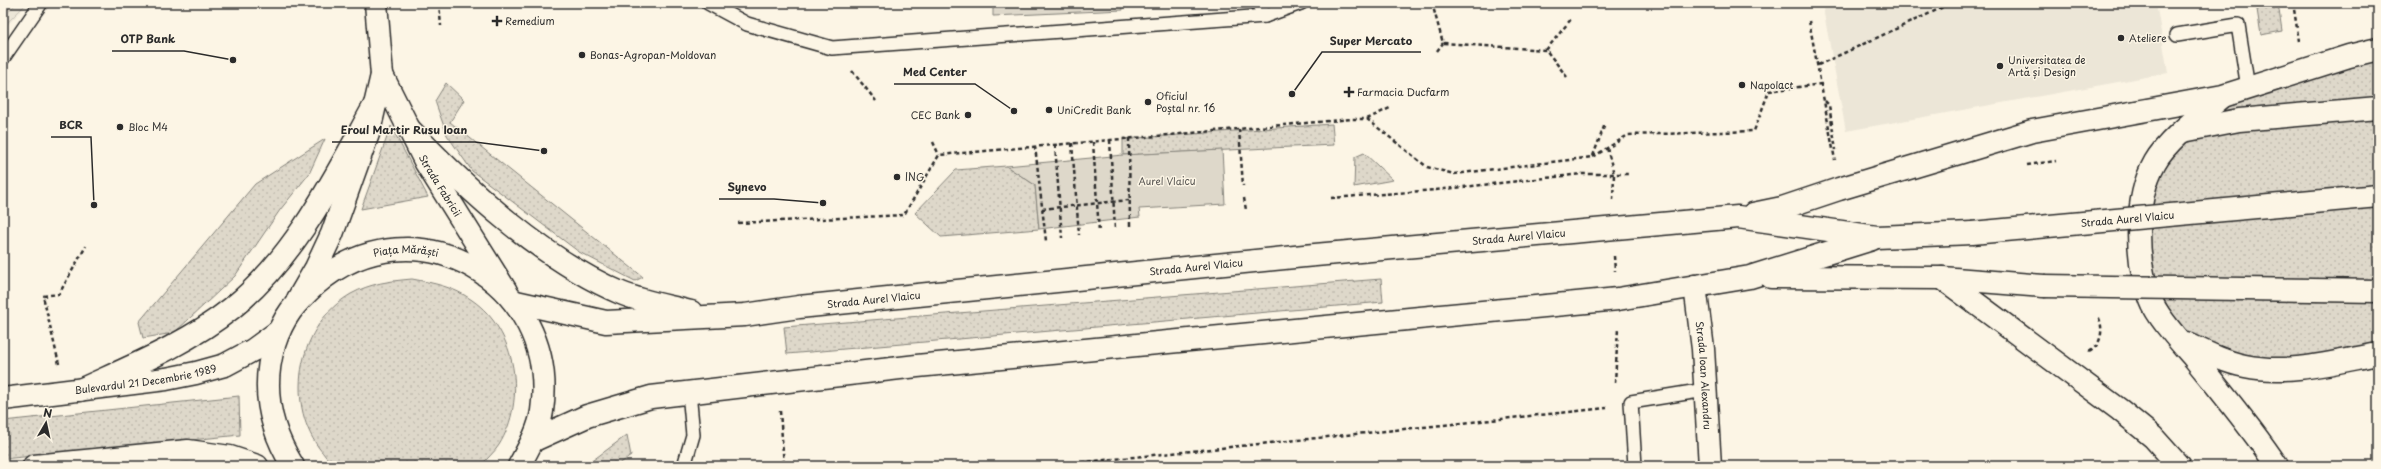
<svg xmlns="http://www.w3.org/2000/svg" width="2381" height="469" font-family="'Playpen Sans',sans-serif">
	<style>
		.built { fill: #ece6d7 }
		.industrial { fill: url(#industrial-furrows) }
		.grass { fill: url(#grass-dots); stroke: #84827a }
		.park { fill: #ded8ca; stroke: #84827a }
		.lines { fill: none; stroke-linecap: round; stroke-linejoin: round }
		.service-casing { stroke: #2b2b2b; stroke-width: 16 }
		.minor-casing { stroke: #2b2b2b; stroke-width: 25 }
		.secondary-casing { stroke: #2b2b2b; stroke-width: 25 }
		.primary-casing { stroke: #2b2b2b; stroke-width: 25 }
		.path { stroke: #2b2b2b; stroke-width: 2.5; stroke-dasharray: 4 3; stroke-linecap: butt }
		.service { stroke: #fcf5e5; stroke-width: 13 }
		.minor { stroke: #fcf5e5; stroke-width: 22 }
		.secondary { stroke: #fcf5e5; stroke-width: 22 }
		.primary { stroke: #fcf5e5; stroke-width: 22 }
		.primary-bridge-casing { stroke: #2b2b2b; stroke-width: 25; stroke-linecap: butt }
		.primary-bridge { stroke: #fcf5e5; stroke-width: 22 }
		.poi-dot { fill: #2b2b2b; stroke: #fcf5e5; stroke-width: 1.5 }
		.labels { text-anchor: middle; stroke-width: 3; stroke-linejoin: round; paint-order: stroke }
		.poi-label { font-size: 10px; fill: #2b2b2b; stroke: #fcf5e5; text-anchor: start }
		.park-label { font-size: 10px; fill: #585653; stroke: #fcf5e5 }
		.street-label { font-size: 10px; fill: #2b2b2b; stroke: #fcf5e5 }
		.leader { fill: none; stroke: #2b2b2b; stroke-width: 1.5 }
		.callout-dot { fill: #2b2b2b; stroke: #fcf5e5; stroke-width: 1.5 }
		.callout-label { font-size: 11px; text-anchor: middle; font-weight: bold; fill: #2b2b2b; stroke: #fcf5e5; stroke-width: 3; stroke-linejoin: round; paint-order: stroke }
	</style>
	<defs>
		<pattern id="industrial-furrows" width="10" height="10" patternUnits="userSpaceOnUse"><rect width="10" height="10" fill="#ece6d7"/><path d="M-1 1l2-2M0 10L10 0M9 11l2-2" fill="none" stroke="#cbc5b9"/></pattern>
		<pattern id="grass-dots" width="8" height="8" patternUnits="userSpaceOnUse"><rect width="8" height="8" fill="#ded8ca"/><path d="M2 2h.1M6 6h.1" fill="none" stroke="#bfbaae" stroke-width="1.8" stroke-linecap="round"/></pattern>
	</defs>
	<rect width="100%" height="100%" fill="#fcf5e5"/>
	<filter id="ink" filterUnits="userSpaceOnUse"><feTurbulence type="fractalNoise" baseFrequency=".025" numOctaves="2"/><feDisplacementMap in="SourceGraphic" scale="8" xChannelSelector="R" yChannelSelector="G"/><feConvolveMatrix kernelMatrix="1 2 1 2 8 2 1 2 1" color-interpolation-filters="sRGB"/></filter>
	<g filter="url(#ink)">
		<polygon class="built" points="1822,3 2156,3 2168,73 1846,131"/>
		<polygon class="industrial" points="3,3 28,3 3,30"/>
		<g class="grass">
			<polygon points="2256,3 2278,3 2282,31 2261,35"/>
			<polygon points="2378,56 2378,347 2276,360 2228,353 2183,332 2153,281 2147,252 2152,191 2165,167 2185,140 2226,102"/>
			<polygon points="446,83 464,100 450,122 643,277 635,281 579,252 472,171 447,135 435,101"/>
			<polygon points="1332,124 1334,145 1123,155 1123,139"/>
			<polygon points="391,126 428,197 361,209"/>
			<polygon points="325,139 309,174 280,210 235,276 174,333 143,338 139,322 255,184"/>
			<polygon points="1364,153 1393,180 1354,187 1355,157"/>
			<polygon points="1006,166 1035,185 1039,229 941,237 915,213 956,170"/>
			<path d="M412,279C434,283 454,287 472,300C517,331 527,400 499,445C494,453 486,459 481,466H335C328,461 324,454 319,448C284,400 299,324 351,294C371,283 390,281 412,279Z"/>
			<polygon points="1381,279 1383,302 787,354 784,327"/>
			<polygon points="239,396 240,435 3,459 3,421"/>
			<polygon points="627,435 631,456 616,466 585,466"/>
		</g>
		<g class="park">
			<polygon points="993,3 1122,3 1123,10 993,16"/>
			<polygon points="1222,150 1225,204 1139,209 1140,217 1039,229 1035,185 1006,166 1123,155"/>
		</g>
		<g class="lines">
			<defs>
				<g id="service">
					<polyline points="708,3 747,24 832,48 1265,16 1301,3"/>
					<polyline points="1258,3 1265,16"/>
					<polyline points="2177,35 2238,25 2248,88"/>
					<polyline points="3,58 41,3"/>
					<polyline points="684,466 693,435 689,392"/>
					<polyline points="1635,466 1631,402 1705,390"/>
				</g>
				<g id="minor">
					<path id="s1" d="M1695,286L1703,349L1710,466"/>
				</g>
				<g id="secondary">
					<path id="s2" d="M382,75L426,163L506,291"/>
					<polyline points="298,299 316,268 332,234 369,131 382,75 376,3"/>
				</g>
				<g id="primary">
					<path d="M2222,97C2201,115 2168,139 2155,162C2134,199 2135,262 2151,300C2157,317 2182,344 2194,358C2223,394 2252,428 2277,466"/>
					<path d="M410,130C468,190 543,260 621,293C643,302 668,306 691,312"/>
					<polyline points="2183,131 2239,120 2378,108"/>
					<polyline points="1753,214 1782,208 1839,189 2032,131 2223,96 2349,56 2378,49"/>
					<polyline points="1771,277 1942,278 2044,286"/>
					<polyline points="1942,278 2120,410 2153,437 2179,466"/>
					<path id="s3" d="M516,302L606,322L745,315L799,307L1304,256L1738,217L1877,237L1972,233"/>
					<path d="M2186,343C2205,352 2224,362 2245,366C2289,375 2335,362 2378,354"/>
					<path d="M80,390C132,366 187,344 232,308C298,255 336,174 377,101"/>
					<path id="s4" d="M3,399L166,379L196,373L225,365L253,350L279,331"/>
					<polyline points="534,440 587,416 651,397 917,366 1618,299 1750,277 1872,239"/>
					<polyline points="34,466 188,451 230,457 257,466"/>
					<path id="s5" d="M293,466C270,429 261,388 274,345C283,317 295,303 316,284C415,198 560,282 542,411C539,431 528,449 519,466"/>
				</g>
			</defs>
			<use href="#service" class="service-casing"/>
			<use href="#minor" class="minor-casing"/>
			<use href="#secondary" class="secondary-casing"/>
			<use href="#primary" class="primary-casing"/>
			<g class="path">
				<polyline points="439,3 441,26"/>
				<polyline points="1432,3 1443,43 1546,50 1567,77"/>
				<polyline points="2293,3 2299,41"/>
				<polyline points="1809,21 1835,160"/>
				<polyline points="1546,50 1572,18"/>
				<polyline points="1437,51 1443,43"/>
				<polyline points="1818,65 1952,3"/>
				<polyline points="852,71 876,101"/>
				<polyline points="1825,101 1829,105 1836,150"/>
				<polyline points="1367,119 1390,108"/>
				<polyline points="1239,129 1243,186"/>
				<polyline points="1129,138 1130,227"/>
				<polyline points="1110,140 1115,229"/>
				<polyline points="933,142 939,155"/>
				<polyline points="1093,142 1099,232"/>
				<polyline points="1072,143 1079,235"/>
				<polyline points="1055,145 1062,238"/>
				<polyline points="1035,146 1046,241"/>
				<polyline points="1607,148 1614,174 1613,200"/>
				<polyline points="1593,156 1605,124"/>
				<polyline points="2027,165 2056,161"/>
				<polyline points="1244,198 1246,210"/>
				<polyline points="1331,198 1436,190 1582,174 1629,174"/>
				<polyline points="1042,209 1129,200"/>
				<polyline points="738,223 904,215 939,155 1352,119 1367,119 1427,167 1454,174 1593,157 1628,135 1754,131 1769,91 1821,84"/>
				<polyline points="1614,256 1615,271"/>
				<path d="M2089,352C2102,345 2104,328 2098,316"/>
				<polyline points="59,364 43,296 59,294 86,246"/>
				<polyline points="1615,383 1618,328"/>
				<polyline points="780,411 784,466"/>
				<polyline points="1047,466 1607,408"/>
			</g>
			<use href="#service" class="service"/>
			<use href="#minor" class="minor"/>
			<use href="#secondary" class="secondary"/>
			<use href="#primary" class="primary"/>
			<defs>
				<g id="primary-bridge">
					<path id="s6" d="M1972,233L2378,196"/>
					<polyline points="2044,286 2378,291"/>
				</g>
			</defs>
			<use href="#primary-bridge" class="primary-bridge-casing"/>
			<use href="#primary-bridge" class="primary-bridge"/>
		</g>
	</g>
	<g class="poi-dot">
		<path d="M495 15h4v4h4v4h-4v4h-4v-4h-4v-4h4z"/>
		<circle cx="2121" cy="38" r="4"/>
		<circle cx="582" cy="55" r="4"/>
		<circle cx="2000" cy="66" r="4"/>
		<circle cx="1742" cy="85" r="4"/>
		<path d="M1347 86h4v4h4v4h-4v4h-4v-4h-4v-4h4z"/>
		<circle cx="1148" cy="102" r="4"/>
		<circle cx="1049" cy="110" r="4"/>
		<circle cx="968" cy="115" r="4"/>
		<circle cx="120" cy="127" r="4"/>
		<circle cx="897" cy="177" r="4"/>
	</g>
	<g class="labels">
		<g class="poi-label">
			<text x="505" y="25">Remedium</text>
			<text x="2129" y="42">Ateliere</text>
			<text x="590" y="59">Bonas-Agropan-Moldovan</text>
			<text x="2008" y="64">Universitatea de<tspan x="2008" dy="12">Artă și Design</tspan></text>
			<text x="1750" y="89">Napolact</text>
			<text x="1357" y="96">Farmacia Ducfarm</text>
			<text x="1156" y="100">Oficiul<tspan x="1156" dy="12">Poștal nr. 16</tspan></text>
			<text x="1057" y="114">UniCredit Bank</text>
			<text x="960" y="119" text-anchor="end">CEC Bank</text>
			<text x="128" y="131">Bloc M4</text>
			<text x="905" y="181">ING</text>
		</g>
		<g class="park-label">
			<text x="1167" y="185">Aurel Vlaicu</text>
		</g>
		<g class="street-label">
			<text dy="4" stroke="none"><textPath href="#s2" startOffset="125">Strada Fabricii</textPath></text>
			<text dy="4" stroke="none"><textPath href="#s6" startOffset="156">Strada Aurel Vlaicu</textPath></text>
			<text dy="4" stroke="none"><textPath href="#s3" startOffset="1009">Strada Aurel Vlaicu</textPath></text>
			<text dy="4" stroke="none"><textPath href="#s5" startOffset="300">Piața Mărăști</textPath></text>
			<text dy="4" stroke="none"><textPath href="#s3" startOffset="685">Strada Aurel Vlaicu</textPath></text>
			<text dy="4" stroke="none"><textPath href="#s3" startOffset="361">Strada Aurel Vlaicu</textPath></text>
			<text dy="4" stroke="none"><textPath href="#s1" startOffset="90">Strada Ioan Alexandru</textPath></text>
			<text dy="4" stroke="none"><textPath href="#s4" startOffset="144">Bulevardul 21 Decembrie 1989</textPath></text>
		</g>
	</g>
	<path class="leader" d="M233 60L184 51H112M1292 94L1322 52H1421M1014 111L975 84H894M94 205L91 137H51M544 151L475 142H332M823 203L774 199H719"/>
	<g class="callout-dot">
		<circle cx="233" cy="60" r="4"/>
		<circle cx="1292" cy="94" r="4"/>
		<circle cx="1014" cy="111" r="4"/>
		<circle cx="94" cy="205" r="4"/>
		<circle cx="544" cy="151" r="4"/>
		<circle cx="823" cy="203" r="4"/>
	</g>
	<g class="callout-label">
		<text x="148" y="43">OTP Bank</text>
		<text x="1371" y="45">Super Mercato</text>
		<text x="935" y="76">Med Center</text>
		<text x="71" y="129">BCR</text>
		<text x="404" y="134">Eroul Martir Rusu Ioan</text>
		<text x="747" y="191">Synevo</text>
	</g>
	<rect width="2381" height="469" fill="none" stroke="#fcf5e5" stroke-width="16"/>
	<rect x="8" y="8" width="2365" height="453" fill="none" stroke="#2b2b2b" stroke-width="1.5" filter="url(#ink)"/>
	<g transform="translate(46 423) rotate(9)" stroke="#fcf5e5" stroke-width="3" paint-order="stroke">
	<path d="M0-3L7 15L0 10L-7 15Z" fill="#2b2b2b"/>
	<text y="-6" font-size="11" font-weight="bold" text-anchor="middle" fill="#2b2b2b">N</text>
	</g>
</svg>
